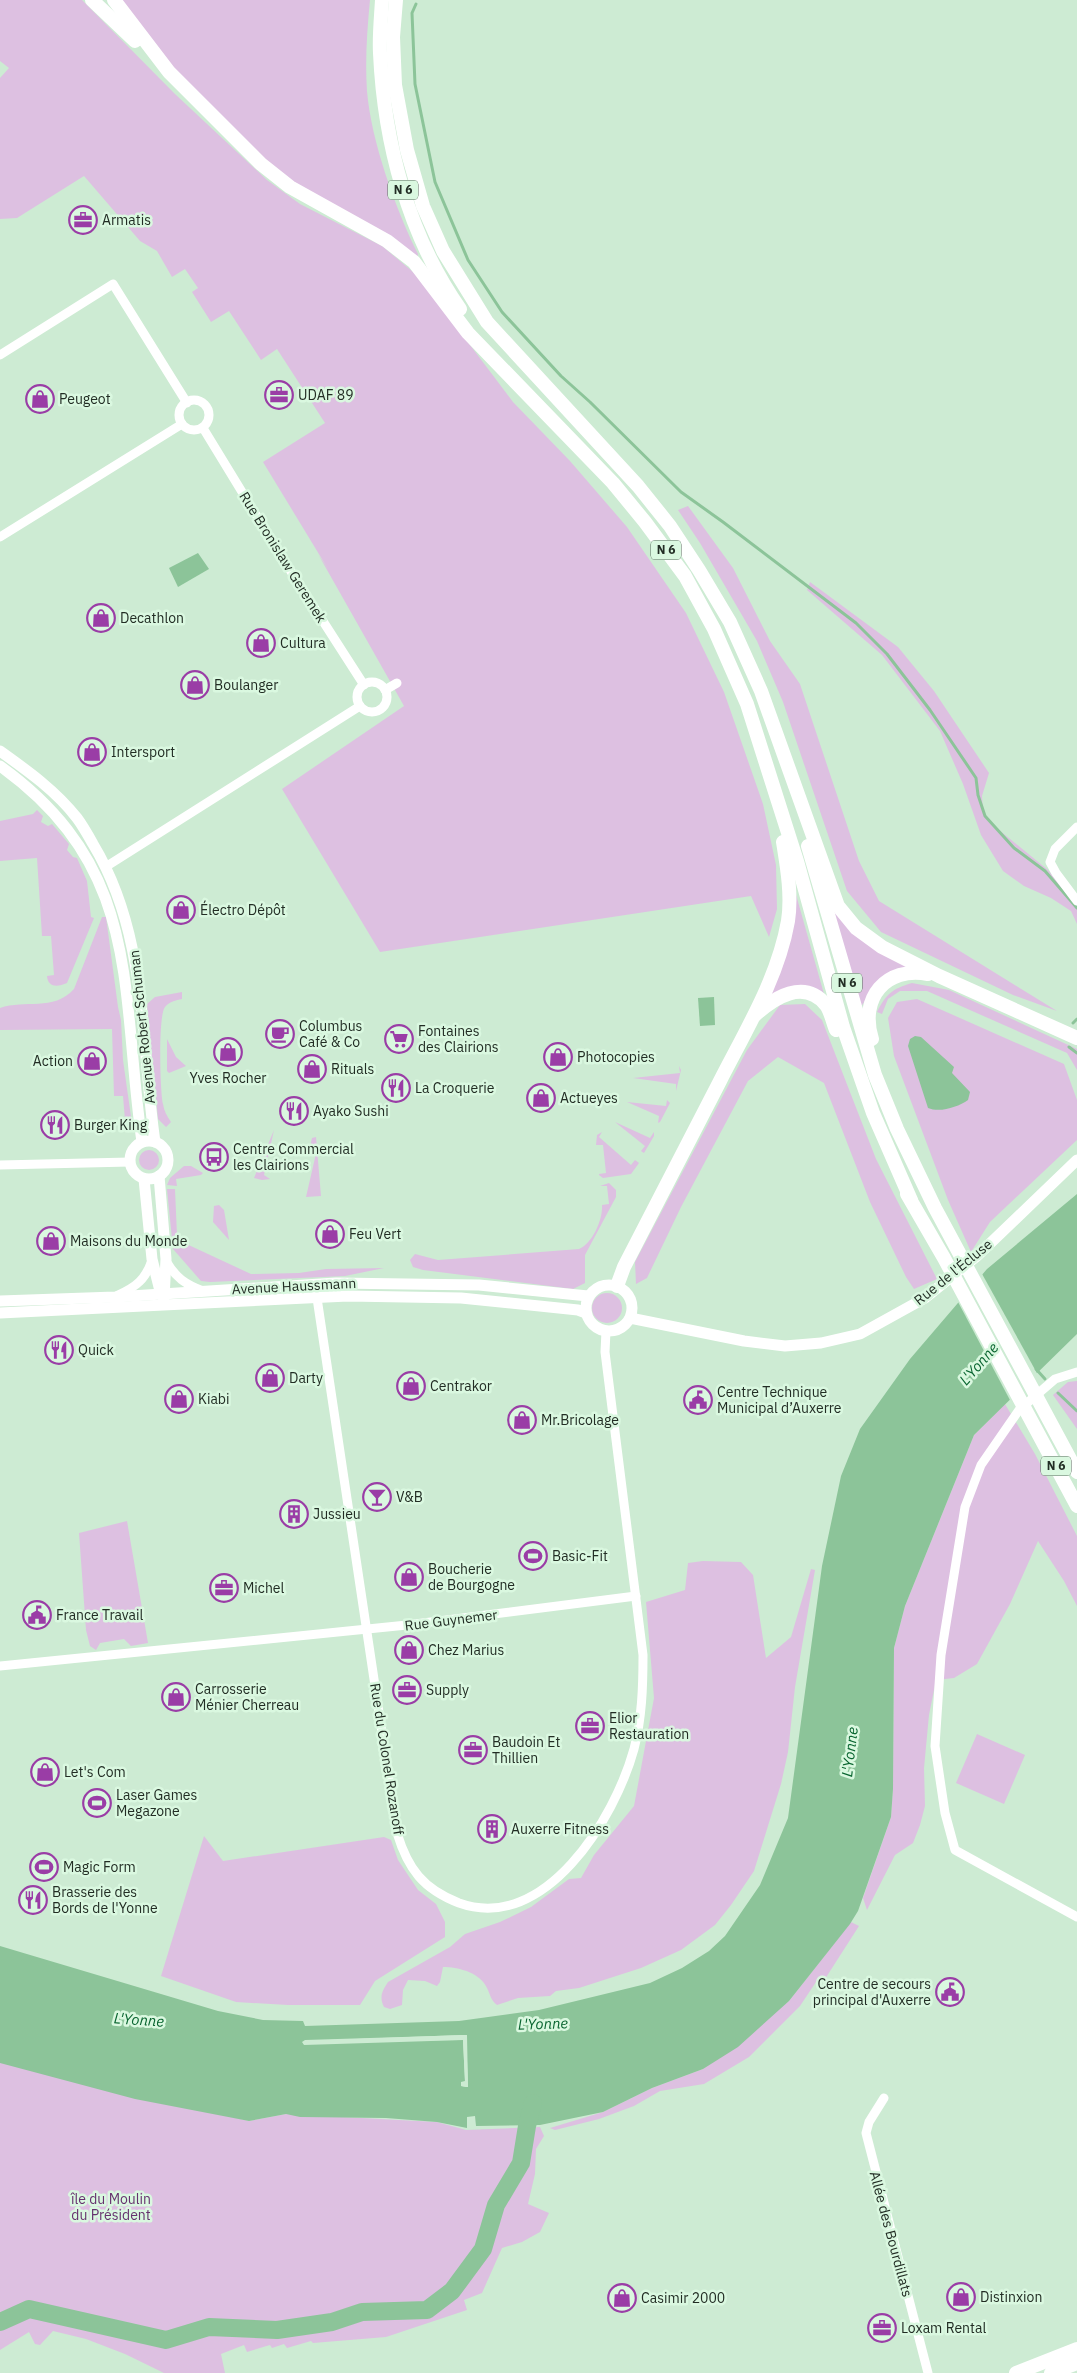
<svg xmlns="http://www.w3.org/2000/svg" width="1077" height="2373" font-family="'IBM Plex Sans',sans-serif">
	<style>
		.green { fill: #ddc0e1 }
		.water { fill: #8cc499; fill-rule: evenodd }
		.pier { fill: #cdebd3 }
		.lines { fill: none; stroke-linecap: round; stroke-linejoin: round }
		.stream { stroke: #8cc499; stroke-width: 3 }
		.river { stroke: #8cc499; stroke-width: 18 }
		.minor { stroke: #fff; stroke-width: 9 }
		.tertiary { stroke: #fff; stroke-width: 11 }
		.primary { stroke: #fff; stroke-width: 14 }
		.labels { text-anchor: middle; stroke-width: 5; stroke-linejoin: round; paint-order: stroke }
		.shield { fill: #daf8e0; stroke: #596a5c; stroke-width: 1 }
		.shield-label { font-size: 12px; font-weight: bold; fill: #222d24 }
		.poi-label { font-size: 14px; fill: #222d24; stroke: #daf8e0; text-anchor: start }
		.street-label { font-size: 14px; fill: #222d24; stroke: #daf8e0 }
		.park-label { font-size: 14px; fill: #66316e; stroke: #daf8e0 }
		.water-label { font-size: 15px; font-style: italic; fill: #096530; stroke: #daf8e0 }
	</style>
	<rect width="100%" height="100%" fill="#cdebd3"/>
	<g class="green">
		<polygon points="0,0 82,0 175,94 267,180 300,204 382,246 418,276 513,402 570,461 627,527 686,613 724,692 763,804 776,865 777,909 769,937 751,896 380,952 282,789 404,706 318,554 328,569 263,462 325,423 277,349 261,360 229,311 211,322 192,292 198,288 185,269 172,277 157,251 140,241 84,176 17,218 0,219 0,78 9,68 0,61"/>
		<path d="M122,0H370C367,31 365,61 367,91C371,141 396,210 418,254L417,258L308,195L257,155L148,41Z"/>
		<polygon points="688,506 733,568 770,641 800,684 859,861 879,901 1057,1011 1013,995 881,932 847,891 783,702 757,641 700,543 678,510"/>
		<polygon points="810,582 898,647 934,691 989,773 982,796 983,811 993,825 1048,870 1077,907 1077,924 1071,911 1051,898 1024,886 1003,871 981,835 963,784 940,731 882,655 807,590"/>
		<path d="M37,810L43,816L41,822L48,826L52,824L69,844L67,850L73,857L77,858L87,881L91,917L94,918L67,983C58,987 48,988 47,976L54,975L51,936H42L37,858L0,861V821L33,814Z"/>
		<polygon points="793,884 824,994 806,987 769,995"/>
		<polygon points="832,910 913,969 868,996 861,1007"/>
		<path d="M102,917H106L118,1007L121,1020L123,1060L133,1131L126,1132L123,1096H114L112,1029L0,1030V1008C25,999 53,1012 74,989Z"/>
		<path d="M912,983L949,990L1077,1049V1070L1067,1053L927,991H900L888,999L882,1014L877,1012C887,993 892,989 912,983Z"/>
		<path d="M182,992V999C176,1000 169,1002 165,1007C158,1015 160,1091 163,1104C164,1111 167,1116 171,1122L166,1127L158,1119L147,1004L155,997Z"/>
		<polygon points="917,999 1064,1064 1077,1100 1077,1140 990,1222 971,1252 948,1200 894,1056 888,1018 897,1002"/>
		<polygon points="805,1004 822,1020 876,1159 937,1279 914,1289 906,1277 870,1202 824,1083 778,1057 748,1081 681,1207 647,1278 636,1284 635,1262 747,1050 780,1005"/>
		<polygon points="167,1039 176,1057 186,1066 169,1073 167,1071"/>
		<polygon points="679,1066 681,1070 676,1091 676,1084 633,1078 680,1073"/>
		<polygon points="667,1100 670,1103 660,1122 658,1123 659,1116 627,1102 666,1106"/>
		<polygon points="615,1122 650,1138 654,1132 654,1136 644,1153 641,1151 645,1146"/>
		<polygon points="274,1130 264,1175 270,1179 262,1180 254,1178"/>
		<polygon points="602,1132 599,1137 631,1165 635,1160 639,1163 631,1174 603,1178 599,1175 599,1174 606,1173 603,1145 596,1145 597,1135"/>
		<polygon points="316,1137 321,1196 306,1197 317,1149 310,1147 312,1138"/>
		<circle cx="149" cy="1160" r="10"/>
		<polygon points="184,1166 191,1166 203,1173 201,1175 176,1179 177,1186 167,1185 170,1178"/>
		<path d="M609,1183L616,1190V1197L585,1255V1283L573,1289L423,1270L413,1267L410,1260L415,1254L438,1260L579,1249C593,1243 603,1219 602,1205L609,1204L607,1186H600Z"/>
		<polygon points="167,1189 175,1189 177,1235 180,1241 251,1274 299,1273 326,1269 384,1268 345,1276 210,1282 201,1281 173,1249"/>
		<polygon points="219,1205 224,1210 229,1240 213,1222 214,1206"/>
		<circle cx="607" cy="1308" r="15"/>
		<polygon points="1077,1381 1077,1429 1053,1395 1068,1382"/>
		<polygon points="1005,1404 1035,1454 1077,1536 1077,1606 1064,1581 1038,1541 1010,1604 977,1664 954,1678 936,1680 929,1715 924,1768 925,1806 920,1825 913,1843 895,1855 867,1910 863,1898 891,1817 893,1789 894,1648 905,1606 974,1435"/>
		<polygon points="127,1521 148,1643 131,1646 124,1639 100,1643 96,1650 90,1646 86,1630 79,1533"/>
		<path d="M703,1561L741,1562L753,1575L766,1658L791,1637L811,1569L815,1570L795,1687L788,1752L781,1784L754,1871L731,1905L715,1925L681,1950L641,1968L579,1988L556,1991L550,1996L518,1998L497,2005C490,1999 491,1996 487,1988C480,1973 461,1968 446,1967H443L440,1982L437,1986L425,1981L408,1980L403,1990L402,2005L390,2009L384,2007C379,1997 382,1991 388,1982L450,1947L465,1934L500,1922L531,1907L569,1879L581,1878L594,1855L634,1806L654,1698L646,1602L685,1590L688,1563Z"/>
		<polygon points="977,1734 1025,1755 1004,1804 956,1783"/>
		<polygon points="204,1836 223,1861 384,1837 391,1840 398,1860 418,1890 436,1904 445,1922 445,1937 375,1981 360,2005 288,2005 236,2002 161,1976"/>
		<polygon points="851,1922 859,1926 825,1979 816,1982 800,2006 749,2057 704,2084 660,2091 634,2106 599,2119 555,2130 550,2128 603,2112 652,2088 703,2069 789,2001"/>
		<polygon points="0,2061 249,2121 286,2114 437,2122 466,2130 540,2127 544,2136 536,2149 535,2174 528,2204 549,2213 540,2232 522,2242 502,2248 482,2293 464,2300 467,2310 386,2337 313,2343 311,2341 287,2348 284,2344 272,2348 270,2345 247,2352 244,2345 221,2354 225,2373 164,2373 125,2354 86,2339 53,2331 40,2345 35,2344 29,2332 0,2350"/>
	</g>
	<g class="water">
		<polygon points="198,553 209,569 178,587 169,568"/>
		<polygon points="714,997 715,1025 700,1026 698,998"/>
		<path d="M915,1036L921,1037L954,1067L952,1073L970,1092L968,1100C958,1107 940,1113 928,1108L908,1046L910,1039Z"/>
		<path d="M1077,1194V1334L974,1435L905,1606L894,1648L893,1789L891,1817L858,1911L850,1924L789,2001L738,2047L703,2069L652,2088L603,2112L540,2125L476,2126L475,2116L467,2117V2128L437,2122L386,2118L300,2117L286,2114L249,2121L135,2099L0,2063V1946L218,2011L263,2020L303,2021L305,2026L459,2021L539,2010L650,1983L682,1968L709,1951L725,1936L760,1885L788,1818L822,1566L841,1476L860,1429L910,1359L987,1269ZM461,2035H466L468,2087L461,2086V2082H465L463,2040L303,2041Z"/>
	</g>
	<g class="pier">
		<polygon points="981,1272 1038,1375 1011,1402 957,1300"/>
		<polygon points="467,2035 468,2087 466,2087 461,2086 461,2082 465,2081 463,2040 304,2045 302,2042 305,2040"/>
	</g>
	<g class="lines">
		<g class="stream">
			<polyline points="416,4 412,13 415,84 435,182 468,260 502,312 561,376 590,402 681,492 723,522 856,623 887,654 930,710 976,778 978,795 985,816 1014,848 1045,871 1077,908"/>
			<polyline points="1073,1023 1077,1019"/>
			<polyline points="1069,1047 1077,1053"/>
			<polyline points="1036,1369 1045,1379"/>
			<polyline points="1058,1393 1077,1411"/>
		</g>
		<polyline class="river" points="0,2322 29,2309 166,2340 209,2327 277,2330 332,2322 362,2312 427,2310 452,2291 483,2249 496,2205 521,2163 527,2126 533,2103"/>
		<g class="minor">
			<polyline points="0,355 113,284 187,403"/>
			<circle cx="194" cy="415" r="15"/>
			<polyline points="203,428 283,559 364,685"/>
			<polyline points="0,537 182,424"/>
			<circle cx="372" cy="697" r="15"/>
			<polyline points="385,690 397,683"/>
			<polyline points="1077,827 1055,849 1050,862 1056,873 1077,901"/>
			<polyline points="107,866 360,706"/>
			<polyline points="0,1165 130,1162"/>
			<path d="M166,1261C176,1278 185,1284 203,1291"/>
			<path d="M118,1295C136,1287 146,1279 152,1260"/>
			<path d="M317,1298L397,1833C408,1869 423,1889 459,1903C545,1934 615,1818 634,1749C642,1718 643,1687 643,1655L605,1352L606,1331"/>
			<polyline points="1077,1372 1055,1379 1019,1410 981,1465 965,1507 941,1655 935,1746 945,1813 955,1850 1077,1917"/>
			<polyline points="0,1666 407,1625 636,1596"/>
			<polyline points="884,2098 869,2122 866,2133 928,2373"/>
		</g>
		<g class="tertiary">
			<path d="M0,751C28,771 56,791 77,818C83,826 88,835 93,844C148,935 140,1040 155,1142"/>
			<path d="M0,766C143,869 120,988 142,1142"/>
			<circle cx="149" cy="1160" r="19"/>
			<polyline points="159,1176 166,1259 164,1299"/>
			<polyline points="144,1179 152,1259 161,1295"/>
			<circle cx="609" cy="1308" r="23"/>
			<polyline points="0,1301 115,1297 336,1283 479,1285 588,1296"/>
			<polyline points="0,1313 348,1296 461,1298 578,1310 586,1313"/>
			<polyline points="630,1318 744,1341 785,1346 821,1343 860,1334 925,1298 977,1256 1077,1160"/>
		</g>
		<g class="primary">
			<polyline points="92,0 135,41"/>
			<polyline points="114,0 169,72 261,164 290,187 387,241 414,262 468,333 613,483 645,522 685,576 714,629 747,704 797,861 843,1027 873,1113 911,1200"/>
			<path d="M382,0C381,18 379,36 380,53C384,142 408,235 460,309"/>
			<polyline points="396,0 393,37 395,85 407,150 423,206 443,251 487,322 638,486 670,526 699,570 730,622 761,691 838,906 856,928 882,947 939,976 1077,1038"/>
			<polyline points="808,846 875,1075 897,1129 935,1208 1077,1472"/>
			<path d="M755,1015C774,998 804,978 826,1005C831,1012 833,1023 836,1030"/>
			<path d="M872,1039C859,998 886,966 928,974"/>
			<polyline points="907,1194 944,1258 1077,1506"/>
			<path d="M617,1286L624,1267C656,1205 688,1143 720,1081C746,1030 778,978 788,921C792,895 787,867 783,842"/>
			<polyline points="1016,2373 1077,2349"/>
			<polyline points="1051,2373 1077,2363"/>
		</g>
	</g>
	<defs>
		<symbol id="office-ring" viewBox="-11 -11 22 22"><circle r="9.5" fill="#daf8e0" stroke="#9a3da6" stroke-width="1.5"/><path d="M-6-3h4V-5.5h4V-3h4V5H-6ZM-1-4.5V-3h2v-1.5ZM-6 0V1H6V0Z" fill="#9a3da6"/></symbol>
		<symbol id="shop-ring" viewBox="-11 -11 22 22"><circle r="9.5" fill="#daf8e0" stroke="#9a3da6" stroke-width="1.5"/><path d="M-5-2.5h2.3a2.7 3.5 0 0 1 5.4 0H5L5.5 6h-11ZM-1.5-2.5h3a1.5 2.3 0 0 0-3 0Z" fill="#9a3da6"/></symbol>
		<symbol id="cafe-ring" viewBox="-11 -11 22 22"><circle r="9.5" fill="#daf8e0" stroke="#9a3da6" stroke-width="1.5"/><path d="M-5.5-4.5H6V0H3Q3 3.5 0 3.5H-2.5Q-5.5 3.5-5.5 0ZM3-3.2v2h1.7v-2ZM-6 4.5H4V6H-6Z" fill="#9a3da6"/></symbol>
		<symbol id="supermarket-ring" viewBox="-11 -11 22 22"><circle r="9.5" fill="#daf8e0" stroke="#9a3da6" stroke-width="1.5"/><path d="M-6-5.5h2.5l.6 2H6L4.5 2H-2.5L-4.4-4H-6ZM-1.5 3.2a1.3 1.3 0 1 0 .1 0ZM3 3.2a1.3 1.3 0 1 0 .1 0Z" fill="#9a3da6"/></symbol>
		<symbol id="restaurant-ring" viewBox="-11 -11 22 22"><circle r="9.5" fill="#daf8e0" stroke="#9a3da6" stroke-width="1.5"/><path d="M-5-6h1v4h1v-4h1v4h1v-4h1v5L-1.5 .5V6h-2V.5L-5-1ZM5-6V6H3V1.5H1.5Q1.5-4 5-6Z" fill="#9a3da6"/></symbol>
		<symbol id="bus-ring" viewBox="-11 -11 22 22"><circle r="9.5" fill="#daf8e0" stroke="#9a3da6" stroke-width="1.5"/><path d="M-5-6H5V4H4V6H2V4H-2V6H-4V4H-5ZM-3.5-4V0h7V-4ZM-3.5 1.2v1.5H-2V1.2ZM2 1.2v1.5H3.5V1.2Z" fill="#9a3da6"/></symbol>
		<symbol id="civic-ring" viewBox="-11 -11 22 22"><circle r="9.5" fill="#daf8e0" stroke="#9a3da6" stroke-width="1.5"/><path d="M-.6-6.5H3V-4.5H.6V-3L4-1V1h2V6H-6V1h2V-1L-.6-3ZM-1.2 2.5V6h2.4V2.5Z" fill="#9a3da6"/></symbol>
		<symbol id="bar-ring" viewBox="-11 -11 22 22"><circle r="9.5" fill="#daf8e0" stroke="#9a3da6" stroke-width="1.5"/><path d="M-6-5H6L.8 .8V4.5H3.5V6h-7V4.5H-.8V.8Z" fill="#9a3da6"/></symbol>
		<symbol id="building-ring" viewBox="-11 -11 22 22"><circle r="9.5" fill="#daf8e0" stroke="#9a3da6" stroke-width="1.5"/><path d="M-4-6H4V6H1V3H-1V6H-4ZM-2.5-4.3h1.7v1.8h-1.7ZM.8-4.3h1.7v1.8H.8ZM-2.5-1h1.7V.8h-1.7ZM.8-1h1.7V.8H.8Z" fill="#9a3da6"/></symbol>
		<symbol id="stadium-ring" viewBox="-11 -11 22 22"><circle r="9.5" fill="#daf8e0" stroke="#9a3da6" stroke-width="1.5"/><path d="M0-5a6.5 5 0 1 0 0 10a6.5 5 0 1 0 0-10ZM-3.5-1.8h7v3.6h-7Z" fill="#9a3da6"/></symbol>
	</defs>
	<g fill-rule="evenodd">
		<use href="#office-ring" x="67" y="204" width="32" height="32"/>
		<use href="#office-ring" x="263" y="379" width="32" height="32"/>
		<use href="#shop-ring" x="24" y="383" width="32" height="32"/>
		<use href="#shop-ring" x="85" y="602" width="32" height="32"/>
		<use href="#shop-ring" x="245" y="627" width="32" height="32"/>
		<use href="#shop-ring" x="179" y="669" width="32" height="32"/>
		<use href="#shop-ring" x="76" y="736" width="32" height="32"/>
		<use href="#shop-ring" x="165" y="894" width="32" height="32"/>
		<use href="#cafe-ring" x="264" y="1018" width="32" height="32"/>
		<use href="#supermarket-ring" x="383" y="1023" width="32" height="32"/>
		<use href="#shop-ring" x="212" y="1036" width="32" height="32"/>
		<use href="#shop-ring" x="542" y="1041" width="32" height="32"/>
		<use href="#shop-ring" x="76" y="1045" width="32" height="32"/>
		<use href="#shop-ring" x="296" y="1053" width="32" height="32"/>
		<use href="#restaurant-ring" x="380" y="1072" width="32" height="32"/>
		<use href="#shop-ring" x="525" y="1082" width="32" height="32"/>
		<use href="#restaurant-ring" x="278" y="1095" width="32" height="32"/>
		<use href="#restaurant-ring" x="39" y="1109" width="32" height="32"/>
		<use href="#bus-ring" x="198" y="1141" width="32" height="32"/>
		<use href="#shop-ring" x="314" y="1218" width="32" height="32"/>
		<use href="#shop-ring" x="35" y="1225" width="32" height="32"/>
		<use href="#restaurant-ring" x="43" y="1334" width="32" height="32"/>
		<use href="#shop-ring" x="254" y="1362" width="32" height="32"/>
		<use href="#shop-ring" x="395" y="1370" width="32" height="32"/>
		<use href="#shop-ring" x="163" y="1383" width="32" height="32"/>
		<use href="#civic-ring" x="682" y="1384" width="32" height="32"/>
		<use href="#shop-ring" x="506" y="1404" width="32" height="32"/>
		<use href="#bar-ring" x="361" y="1481" width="32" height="32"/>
		<use href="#building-ring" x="278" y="1498" width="32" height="32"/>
		<use href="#stadium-ring" x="517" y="1540" width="32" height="32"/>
		<use href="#shop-ring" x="393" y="1561" width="32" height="32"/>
		<use href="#office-ring" x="208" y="1572" width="32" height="32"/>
		<use href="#civic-ring" x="21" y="1599" width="32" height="32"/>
		<use href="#shop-ring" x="393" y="1634" width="32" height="32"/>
		<use href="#office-ring" x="391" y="1674" width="32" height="32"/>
		<use href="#shop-ring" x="160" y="1681" width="32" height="32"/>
		<use href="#office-ring" x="574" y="1710" width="32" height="32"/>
		<use href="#office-ring" x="457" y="1734" width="32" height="32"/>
		<use href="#shop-ring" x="29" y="1756" width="32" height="32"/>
		<use href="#stadium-ring" x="81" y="1787" width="32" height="32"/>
		<use href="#building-ring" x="476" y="1813" width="32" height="32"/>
		<use href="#stadium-ring" x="28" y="1851" width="32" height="32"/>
		<use href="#restaurant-ring" x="17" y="1884" width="32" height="32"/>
		<use href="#civic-ring" x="934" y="1976" width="32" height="32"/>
		<use href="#shop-ring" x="945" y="2281" width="32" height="32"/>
		<use href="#shop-ring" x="606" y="2282" width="32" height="32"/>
		<use href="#office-ring" x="866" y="2312" width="32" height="32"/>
	</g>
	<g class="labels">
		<g class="shield">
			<rect x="388" y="180.5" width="30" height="19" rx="4"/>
			<rect x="651" y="540.5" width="30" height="19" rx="4"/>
			<rect x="832" y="973.5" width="30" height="19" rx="4"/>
			<rect x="1041" y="1456.5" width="30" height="19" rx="4"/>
		</g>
		<g class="shield-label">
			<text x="403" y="194">N 6</text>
			<text x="666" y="554">N 6</text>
			<text x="847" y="987">N 6</text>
			<text x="1056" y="1470">N 6</text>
		</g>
		<g class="poi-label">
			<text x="102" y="225">Armatis</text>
			<text x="298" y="400">UDAF 89</text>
			<text x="59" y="404">Peugeot</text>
			<text x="120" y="623">Decathlon</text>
			<text x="280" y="648">Cultura</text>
			<text x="214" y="690">Boulanger</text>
			<text x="111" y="757">Intersport</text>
			<text x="200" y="915">Électro Dépôt</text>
			<text x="299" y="1031">Columbus<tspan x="299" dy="16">Café &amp; Co</tspan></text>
			<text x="418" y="1036">Fontaines<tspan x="418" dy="16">des Clairions</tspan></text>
			<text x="577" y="1062">Photocopies</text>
			<text x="73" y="1066" text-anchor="end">Action</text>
			<text x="331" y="1074">Rituals</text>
			<text x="228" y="1083" text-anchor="middle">Yves Rocher</text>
			<text x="415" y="1093">La Croquerie</text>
			<text x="560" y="1103">Actueyes</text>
			<text x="313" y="1116">Ayako Sushi</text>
			<text x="74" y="1130">Burger King</text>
			<text x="233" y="1154">Centre Commercial<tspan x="233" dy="16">les Clairions</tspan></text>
			<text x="349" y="1239">Feu Vert</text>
			<text x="70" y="1246">Maisons du Monde</text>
			<text x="78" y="1355">Quick</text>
			<text x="289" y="1383">Darty</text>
			<text x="430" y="1391">Centrakor</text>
			<text x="717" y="1397">Centre Technique<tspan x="717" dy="16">Municipal d’Auxerre</tspan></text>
			<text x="198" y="1404">Kiabi</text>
			<text x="541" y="1425">Mr.Bricolage</text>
			<text x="396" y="1502">V&amp;B</text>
			<text x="313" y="1519">Jussieu</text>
			<text x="552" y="1561">Basic-Fit</text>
			<text x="428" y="1574">Boucherie<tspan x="428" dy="16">de Bourgogne</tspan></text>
			<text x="243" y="1593">Michel</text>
			<text x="56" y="1620">France Travail</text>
			<text x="428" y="1655">Chez Marius</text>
			<text x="195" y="1694">Carrosserie<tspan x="195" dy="16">Ménier Cherreau</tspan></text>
			<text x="426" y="1695">Supply</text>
			<text x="609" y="1723">Elior<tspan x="609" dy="16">Restauration</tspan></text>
			<text x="492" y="1747">Baudoin Et<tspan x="492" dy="16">Thillien</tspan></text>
			<text x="64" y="1777">Let's Com</text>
			<text x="116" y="1800">Laser Games<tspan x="116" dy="16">Megazone</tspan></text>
			<text x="511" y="1834">Auxerre Fitness</text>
			<text x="63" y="1872">Magic Form</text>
			<text x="52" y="1897">Brasserie des<tspan x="52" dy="16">Bords de l'Yonne</tspan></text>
			<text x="931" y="1989" text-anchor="end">Centre de secours<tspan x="931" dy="16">principal d'Auxerre</tspan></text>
			<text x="980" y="2302">Distinxion</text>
			<text x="641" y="2303">Casimir 2000</text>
			<text x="901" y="2333">Loxam Rental</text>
		</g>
		<g class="street-label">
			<text transform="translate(283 557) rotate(58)" y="5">Rue Bronislaw Geremek</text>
			<text transform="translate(142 1027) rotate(-96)" y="5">Avenue Robert Schuman</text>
			<text transform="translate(953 1272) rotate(-39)" y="5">Rue de l'Écluse</text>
			<text transform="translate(294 1286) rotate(-3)" y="5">Avenue Haussmann</text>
			<text transform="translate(451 1620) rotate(-7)" y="5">Rue Guynemer</text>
			<text transform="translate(387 1759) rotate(81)" y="5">Rue du Colonel Rozanoff</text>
			<text transform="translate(891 2234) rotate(75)" y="5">Allée des Bourdillats</text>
		</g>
		<g class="park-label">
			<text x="111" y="2204">île du Moulin<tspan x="111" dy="16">du Président</tspan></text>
		</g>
		<g class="water-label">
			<text transform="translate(979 1364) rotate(-49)" y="5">L'Yonne</text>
			<text transform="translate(850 1752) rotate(-83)" y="5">L'Yonne</text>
			<text transform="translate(139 2020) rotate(4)" y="5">L'Yonne</text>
			<text transform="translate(543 2024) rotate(-2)" y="5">L'Yonne</text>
		</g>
	</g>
</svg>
